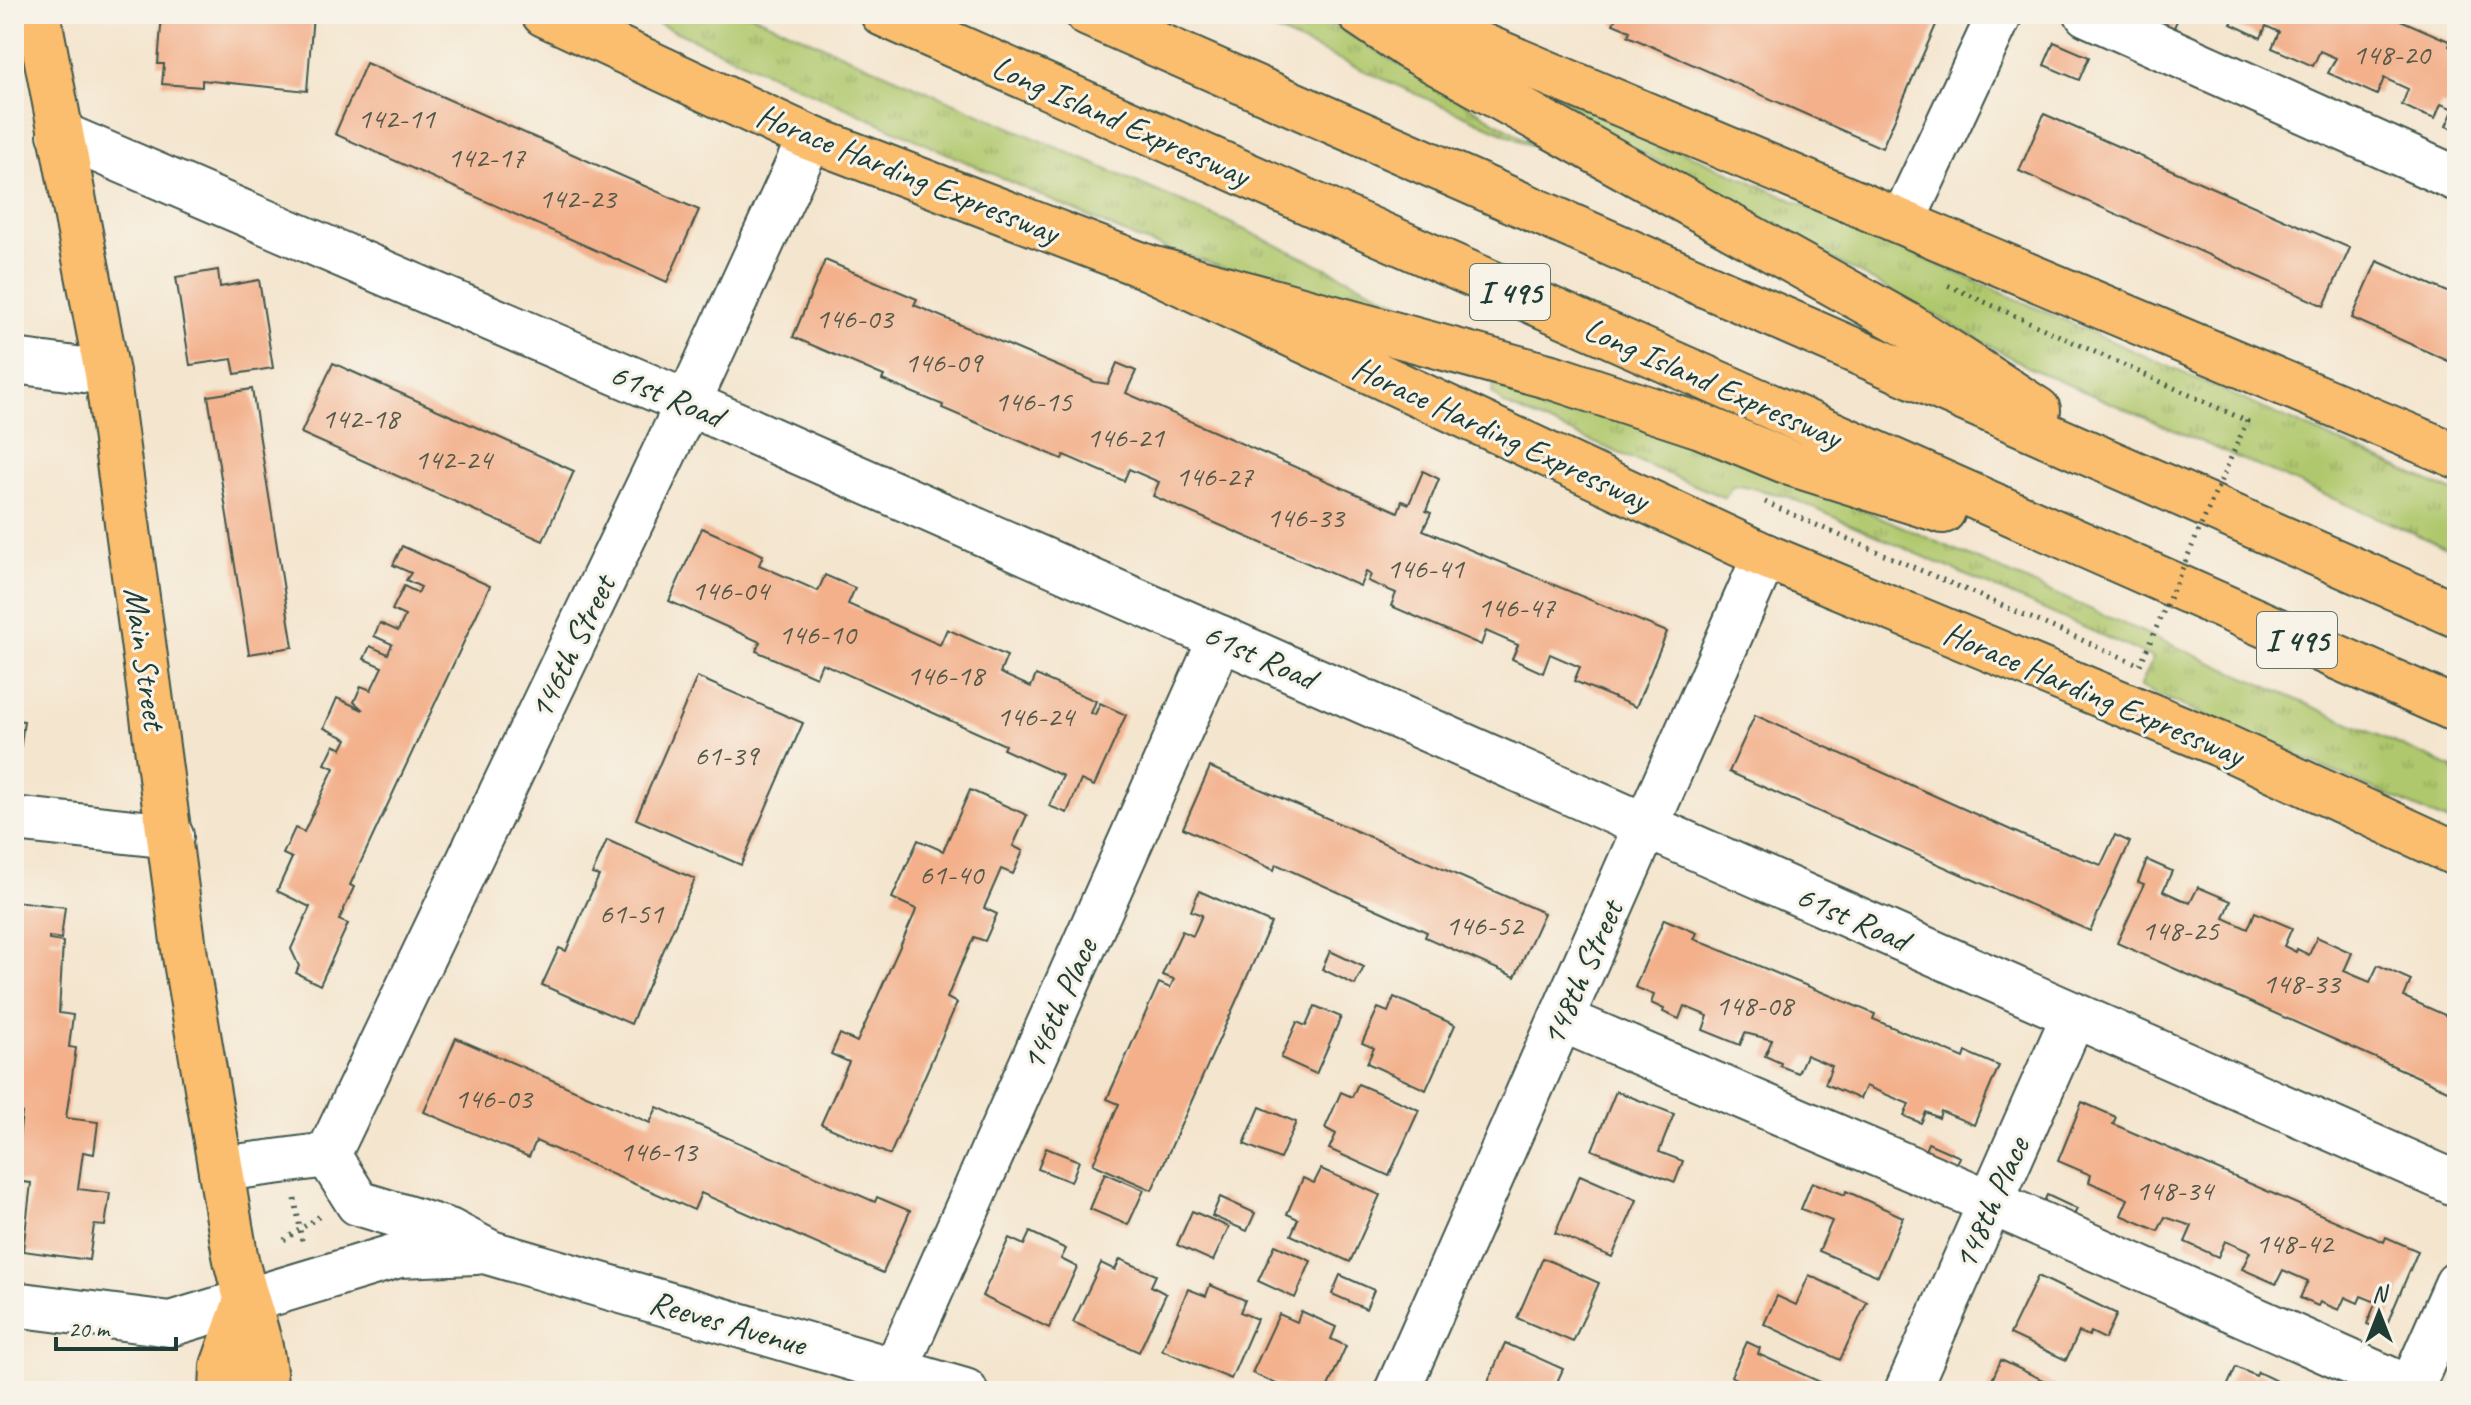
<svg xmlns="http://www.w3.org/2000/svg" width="2471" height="1405" font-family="Caveat,sans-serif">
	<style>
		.grass { fill: url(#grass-tufts); stroke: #688250; stroke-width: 2 }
		.building { fill: #f3b08b }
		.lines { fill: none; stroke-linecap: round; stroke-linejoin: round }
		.minor-casing { stroke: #3f564b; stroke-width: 48 }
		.major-casing { stroke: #3f564b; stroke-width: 48 }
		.highway-casing { stroke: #3f564b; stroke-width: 48 }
		.path { stroke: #3f564b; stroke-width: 5; stroke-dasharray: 2 6; stroke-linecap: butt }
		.minor { stroke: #fff; stroke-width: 44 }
		.major { stroke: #fbbd6e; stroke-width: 44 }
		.highway { stroke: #fbbd6e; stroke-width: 44 }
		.path-bridge { stroke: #3f564b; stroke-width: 5; stroke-dasharray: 2 6; stroke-linecap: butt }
		.labels { text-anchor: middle; stroke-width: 6; stroke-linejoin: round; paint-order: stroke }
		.number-label { font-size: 30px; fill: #545a4a }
		.shield { fill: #f7f3e8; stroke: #60746a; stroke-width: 2 }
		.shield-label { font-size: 32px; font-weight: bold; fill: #1f3d34 }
		.street-label { font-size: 34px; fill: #1f3d34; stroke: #f7f3e8 }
	</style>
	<defs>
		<pattern id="grass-tufts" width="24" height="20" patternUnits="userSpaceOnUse" patternTransform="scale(2)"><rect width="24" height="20" fill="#b0c86d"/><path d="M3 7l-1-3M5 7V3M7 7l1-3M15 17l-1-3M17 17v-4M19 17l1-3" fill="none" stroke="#8fa45a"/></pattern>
	</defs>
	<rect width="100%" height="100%" fill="#f7f3e8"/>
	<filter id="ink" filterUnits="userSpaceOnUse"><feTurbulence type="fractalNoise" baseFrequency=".0125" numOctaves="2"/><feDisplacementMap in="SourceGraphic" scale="16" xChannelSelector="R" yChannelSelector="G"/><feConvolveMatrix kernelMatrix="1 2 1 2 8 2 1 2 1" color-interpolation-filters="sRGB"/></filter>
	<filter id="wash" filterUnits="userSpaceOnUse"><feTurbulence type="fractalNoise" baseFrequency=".006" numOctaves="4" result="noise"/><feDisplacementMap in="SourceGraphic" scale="32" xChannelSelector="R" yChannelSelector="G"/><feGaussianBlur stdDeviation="1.8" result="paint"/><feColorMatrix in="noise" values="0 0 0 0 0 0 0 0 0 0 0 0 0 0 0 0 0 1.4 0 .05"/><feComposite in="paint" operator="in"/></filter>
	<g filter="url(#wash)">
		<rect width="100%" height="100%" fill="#f4e5ce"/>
		<g class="grass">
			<polygon points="637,14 750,14 1230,223 1455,329 1247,276 1135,238"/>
			<polygon points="1238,14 1315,14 1550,154"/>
			<polygon points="1564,99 2457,494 2457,552 2032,369 1559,107"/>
			<polygon points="1495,377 1684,431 2457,770 2457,826 2140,687 2153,658 1789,497 1740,485 1732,486 1725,498 1505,405 1492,393"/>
		</g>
		<g id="blocks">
			<g class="building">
				<polygon points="162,14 313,14 307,91 202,80 202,87 162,84 164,64 158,64"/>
				<polygon points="1618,14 1911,14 1936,25 1882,148 1628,36 1630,31 1613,24"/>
				<polygon points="2148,14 2180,14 2172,32 2145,20"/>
				<polygon points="2236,14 2387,14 2451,42 2449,46 2457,50 2457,131 2446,126 2454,109 2441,104 2435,119 2419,113 2402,105 2408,89 2384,78 2377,95 2328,73 2336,58 2320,51 2313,66 2272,48 2279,32 2266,26 2261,38 2231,24"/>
				<polygon points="2054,42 2089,57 2079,80 2044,65"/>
				<polygon points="366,63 699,210 667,282 335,134"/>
				<polygon points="2044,114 2350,248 2324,306 2019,171"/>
				<polygon points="825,260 917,299 914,305 1095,382 1108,384 1117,363 1136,371 1126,393 1398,512 1402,501 1409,504 1423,471 1439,479 1426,511 1431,513 1423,530 1667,632 1636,707 1574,681 1580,667 1550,654 1543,673 1512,659 1518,645 1486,631 1481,645 1391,606 1396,593 1368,581 1371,575 1366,572 1360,586 1153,496 1159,482 1129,469 1124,481 1064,455 1062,459 942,408 943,405 882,380 884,376 793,337"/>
				<polygon points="2377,261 2457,296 2457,365 2352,318"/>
				<polygon points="218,270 220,287 259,280 273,368 235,374 232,359 190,365 176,277"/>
				<polygon points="333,363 574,471 543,541 301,433"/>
				<polygon points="252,389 293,647 249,654 208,396"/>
				<polygon points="702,528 763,555 759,565 818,591 825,575 855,588 848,604 940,645 947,629 1007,656 1000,673 1031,687 1036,675 1096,701 1091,713 1095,715 1100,703 1126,715 1094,786 1081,780 1067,813 1049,806 1063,776 1003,749 1005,745 822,663 816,677 756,651 760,642 669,601"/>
				<polygon points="402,546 490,586 350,885 354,887 339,920 348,924 320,985 296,973 299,966 291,949 310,907 277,891 292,858 283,854 295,828 304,832 334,768 325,764 334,745 342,749 347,739 324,728 337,698 363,710 354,702 361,686 371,690 382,667 364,659 370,646 388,654 392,644 374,636 380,623 398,631 405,616 392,610 404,586 418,593 421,587 406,580 411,573 393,565"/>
				<polygon points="697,677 803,723 741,865 636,819"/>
				<polygon points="1755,715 2024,836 2101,865 2115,835 2130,842 2090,931 1729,772"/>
				<polygon points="14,720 24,721 16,784 14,784"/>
				<polygon points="1210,767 1544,913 1515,977 1425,937 1427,932 1396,918 1276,864 1274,870 1183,828"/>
				<polygon points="970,790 1027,815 1013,846 1023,851 1013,874 1001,869 984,908 997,914 985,941 974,937 960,967 947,998 957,1003 890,1155 821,1124 849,1062 831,1054 840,1034 857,1042 915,913 916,909 892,898 918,840 943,851"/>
				<polygon points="607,840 695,879 631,1024 542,985 559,948 566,951 582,913 599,876 592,874"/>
				<polygon points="2147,860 2172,871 2163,891 2176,897 2190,903 2198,887 2231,901 2224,918 2248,929 2255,912 2292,928 2284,946 2296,952 2297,949 2309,955 2317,937 2352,953 2344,971 2358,977 2370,982 2378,965 2411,980 2404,997 2449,1017 2457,1000 2457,1088 2452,1092 2117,943 2144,884 2138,882"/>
				<polygon points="1199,891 1271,923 1152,1190 1093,1164 1119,1104 1107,1099 1121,1068 1159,983 1170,988 1174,979 1162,975 1182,931 1193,936 1202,915 1191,911"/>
				<polygon points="14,901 65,907 61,939 49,937 49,940 63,942 59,1013 73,1015 69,1047 76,1048 66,1118 98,1122 94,1154 83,1152 78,1189 110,1193 105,1226 94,1225 89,1260 23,1251 31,1183 14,1181 22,1112 14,1111"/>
				<polygon points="1664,919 1697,933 1694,939 1875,1014 1873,1019 1964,1058 1966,1052 1999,1066 1974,1125 1941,1111 1939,1118 1926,1112 1921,1123 1904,1116 1909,1104 1866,1086 1860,1099 1825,1084 1832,1066 1806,1055 1798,1073 1780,1066 1781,1063 1765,1056 1772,1040 1745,1033 1740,1045 1703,1030 1708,1016 1684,1006 1679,1019 1663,1012 1664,1009 1651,1003 1654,995 1635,987"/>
				<polygon points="1330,951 1364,967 1355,985 1322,969"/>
				<polygon points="1394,997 1455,1025 1426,1090 1367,1063 1374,1048 1362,1043 1378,1008 1388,1012"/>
				<polygon points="1315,1006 1341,1017 1316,1074 1281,1058 1297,1022 1306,1026"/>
				<polygon points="456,1038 650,1123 657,1107 875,1202 877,1197 910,1211 883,1273 701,1193 694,1210 536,1141 529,1157 424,1112"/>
				<polygon points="1358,1084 1419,1110 1389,1176 1329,1149 1336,1134 1325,1128 1341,1092 1352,1097"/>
				<polygon points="1616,1091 1674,1114 1659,1152 1683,1161 1675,1182 1592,1150"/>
				<polygon points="2082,1102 2116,1117 2113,1124 2384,1242 2386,1237 2418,1251 2384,1331 2367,1324 2376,1302 2361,1296 2358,1303 2345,1297 2339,1310 2320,1302 2318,1306 2300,1298 2308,1281 2283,1270 2276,1284 2242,1269 2250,1252 2225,1241 2218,1257 2185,1242 2192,1226 2165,1217 2158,1231 2121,1215 2128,1199 2089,1182 2091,1175 2058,1161"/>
				<polygon points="1260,1107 1296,1122 1280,1159 1244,1144"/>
				<polygon points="1928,1143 1960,1157 1952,1174 1921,1161"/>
				<polygon points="1046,1148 1079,1161 1071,1182 1038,1169"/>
				<polygon points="1321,1169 1380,1195 1350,1262 1291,1235 1298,1219 1287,1214 1303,1178 1314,1183"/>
				<polygon points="1105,1173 1144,1190 1128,1225 1090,1209"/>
				<polygon points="1580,1175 1637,1200 1612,1257 1555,1233"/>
				<polygon points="1812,1182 1845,1195 1846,1191 1903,1217 1878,1276 1819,1251 1832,1221 1801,1209"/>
				<polygon points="2047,1195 2077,1209 2070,1223 2040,1210"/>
				<polygon points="1220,1197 1255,1213 1247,1231 1212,1216"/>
				<polygon points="1192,1211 1229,1227 1213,1261 1177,1245"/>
				<polygon points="1030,1232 1066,1249 1061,1259 1077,1267 1049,1328 982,1296 1009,1238 1024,1245"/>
				<polygon points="1275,1245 1311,1261 1295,1298 1258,1281"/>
				<polygon points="1543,1258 1599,1283 1573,1342 1517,1318"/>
				<polygon points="1120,1259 1156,1275 1151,1286 1166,1294 1139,1352 1073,1322 1101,1263 1115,1270"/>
				<polygon points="1340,1275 1374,1290 1366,1309 1332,1294"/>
				<polygon points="1809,1275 1867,1302 1840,1360 1764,1324 1777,1296 1796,1305"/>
				<polygon points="2038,1276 2117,1314 2105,1339 2091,1332 2089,1336 2079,1332 2066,1360 2010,1334"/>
				<polygon points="1210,1285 1245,1300 1240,1312 1257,1319 1231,1379 1162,1350 1188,1289 1206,1296"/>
				<polygon points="1301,1311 1336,1327 1331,1339 1346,1346 1326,1391 1292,1391 1252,1373 1279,1314 1297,1322"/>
				<polygon points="1747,1342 1760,1348 1758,1354 1829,1386 1827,1391 1733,1391 1738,1380 1731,1376"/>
				<polygon points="1505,1343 1563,1369 1553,1391 1484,1391"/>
				<polygon points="2001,1360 2066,1391 1987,1391"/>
				<polygon points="2236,1367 2256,1376 2258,1372 2297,1391 2225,1391"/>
			</g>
		</g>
	</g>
	<g filter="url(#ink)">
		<use href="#blocks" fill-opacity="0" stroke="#3f564b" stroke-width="2"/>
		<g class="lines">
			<defs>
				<g id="minor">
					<polyline points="2087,14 2457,179"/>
					<polyline points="60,134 688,403 2457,1184"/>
					<polyline points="1903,220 2000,14"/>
					<polyline points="14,361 107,373"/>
					<polyline points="14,819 171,836"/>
					<polyline points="1561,1019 2020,1215 2416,1391"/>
					<polyline points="328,1155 688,403 810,138"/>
					<polyline points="328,1155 358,1203 449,1231 491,1253 965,1391"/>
					<polyline points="221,1169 328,1155"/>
					<polyline points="14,1304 170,1324 399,1255 476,1252"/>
					<polyline points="895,1371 1221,638"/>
					<polyline points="1397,1391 1765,556"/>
					<polyline points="1907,1391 2074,1015"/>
					<polyline points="2410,1391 2457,1284"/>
				</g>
				<g id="major">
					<path d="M38,14L107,373L185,956L235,1255C245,1304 265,1341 265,1391"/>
					<polyline points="544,14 810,138 1147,267 1765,556 2219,744 2457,854"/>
					<polyline points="1407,14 2457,456"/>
					<polyline points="222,1391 223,1366 245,1304"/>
				</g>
				<g id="highway">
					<polyline points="883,14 2457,710"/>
					<polyline points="1088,14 2457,615"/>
					<polyline points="1360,14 1409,47 1909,326 2038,410"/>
					<polyline points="1147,267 1555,378 1701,426 1793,464 1943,511"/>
				</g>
			</defs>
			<use href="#minor" class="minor-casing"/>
			<use href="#major" class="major-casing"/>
			<use href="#highway" class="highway-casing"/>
			<g class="path">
				<polyline points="1765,502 1832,532"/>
				<polyline points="295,1199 302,1241"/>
				<polyline points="284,1240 320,1216"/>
			</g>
			<use href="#minor" class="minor"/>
			<use href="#major" class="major"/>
			<use href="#highway" class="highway"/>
			<polyline class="path-bridge" points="1832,532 2140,665 2247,421 1945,284"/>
		</g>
	</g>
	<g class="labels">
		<g class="number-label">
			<text x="2391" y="64">148-20</text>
			<text x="396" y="128">142-11</text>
			<text x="486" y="167">142-17</text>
			<text x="577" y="208">142-23</text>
			<text x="854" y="328">146-03</text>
			<text x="943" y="372">146-09</text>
			<text x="1033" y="411">146-15</text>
			<text x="360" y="428">142-18</text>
			<text x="1125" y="447">146-21</text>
			<text x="453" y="469">142-24</text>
			<text x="1214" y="486">146-27</text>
			<text x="1305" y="527">146-33</text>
			<text x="1425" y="578">146-41</text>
			<text x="730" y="600">146-04</text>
			<text x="1516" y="617">146-47</text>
			<text x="817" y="644">146-10</text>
			<text x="945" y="685">146-18</text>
			<text x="1035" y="726">146-24</text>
			<text x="726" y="765">61-39</text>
			<text x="951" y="884">61-40</text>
			<text x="631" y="923">61-51</text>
			<text x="1484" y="935">146-52</text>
			<text x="2180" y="940">148-25</text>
			<text x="2301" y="993">148-33</text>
			<text x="1754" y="1015">148-08</text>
			<text x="493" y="1108">146-03</text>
			<text x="658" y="1161">146-13</text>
			<text x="2174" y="1200">148-34</text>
			<text x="2294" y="1253">148-42</text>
		</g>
		<g class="shield">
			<rect x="1470" y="264" width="80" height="56" rx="6"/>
			<rect x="2257" y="612" width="80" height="56" rx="6"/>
		</g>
		<g class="shield-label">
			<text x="1510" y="303">I 495</text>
			<text x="2297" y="651">I 495</text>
		</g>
		<g class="street-label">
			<text transform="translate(1121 120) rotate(24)" y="12">Long Island Expressway</text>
			<text transform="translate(908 173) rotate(22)" y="12">Horace Harding Expressway</text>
			<text transform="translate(1713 382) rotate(24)" y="12">Long Island Expressway</text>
			<text transform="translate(667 394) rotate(23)" y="12">61st Road</text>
			<text transform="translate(1501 433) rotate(25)" y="12">Horace Harding Expressway</text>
			<text transform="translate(571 647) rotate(-64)" y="12">146th Street</text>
			<text transform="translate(1260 655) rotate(24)" y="12">61st Road</text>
			<text transform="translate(146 658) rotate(82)" y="12">Main Street</text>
			<text transform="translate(2094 693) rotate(23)" y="12">Horace Harding Expressway</text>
			<text transform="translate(1853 917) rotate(24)" y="12">61st Road</text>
			<text transform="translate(1581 973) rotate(-66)" y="12">148th Street</text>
			<text transform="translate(1058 1004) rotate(-66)" y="12">146th Place</text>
			<text transform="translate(1990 1203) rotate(-66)" y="12">148th Place</text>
			<text transform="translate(728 1322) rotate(16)" y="12">Reeves Avenue</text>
		</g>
	</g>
	<rect width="2471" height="1405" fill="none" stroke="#f7f3e8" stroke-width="48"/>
	<g transform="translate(2379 1313)" stroke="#f7f3e8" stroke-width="6" paint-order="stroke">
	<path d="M0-6L14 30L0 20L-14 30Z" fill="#1f3d34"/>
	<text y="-12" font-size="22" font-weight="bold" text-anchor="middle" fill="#1f3d34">N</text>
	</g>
	<path d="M56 1337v12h120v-12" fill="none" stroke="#1f3d34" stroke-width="4"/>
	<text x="68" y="1337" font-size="24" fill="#1f3d34" stroke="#f7f3e8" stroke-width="6" paint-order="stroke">20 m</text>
</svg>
